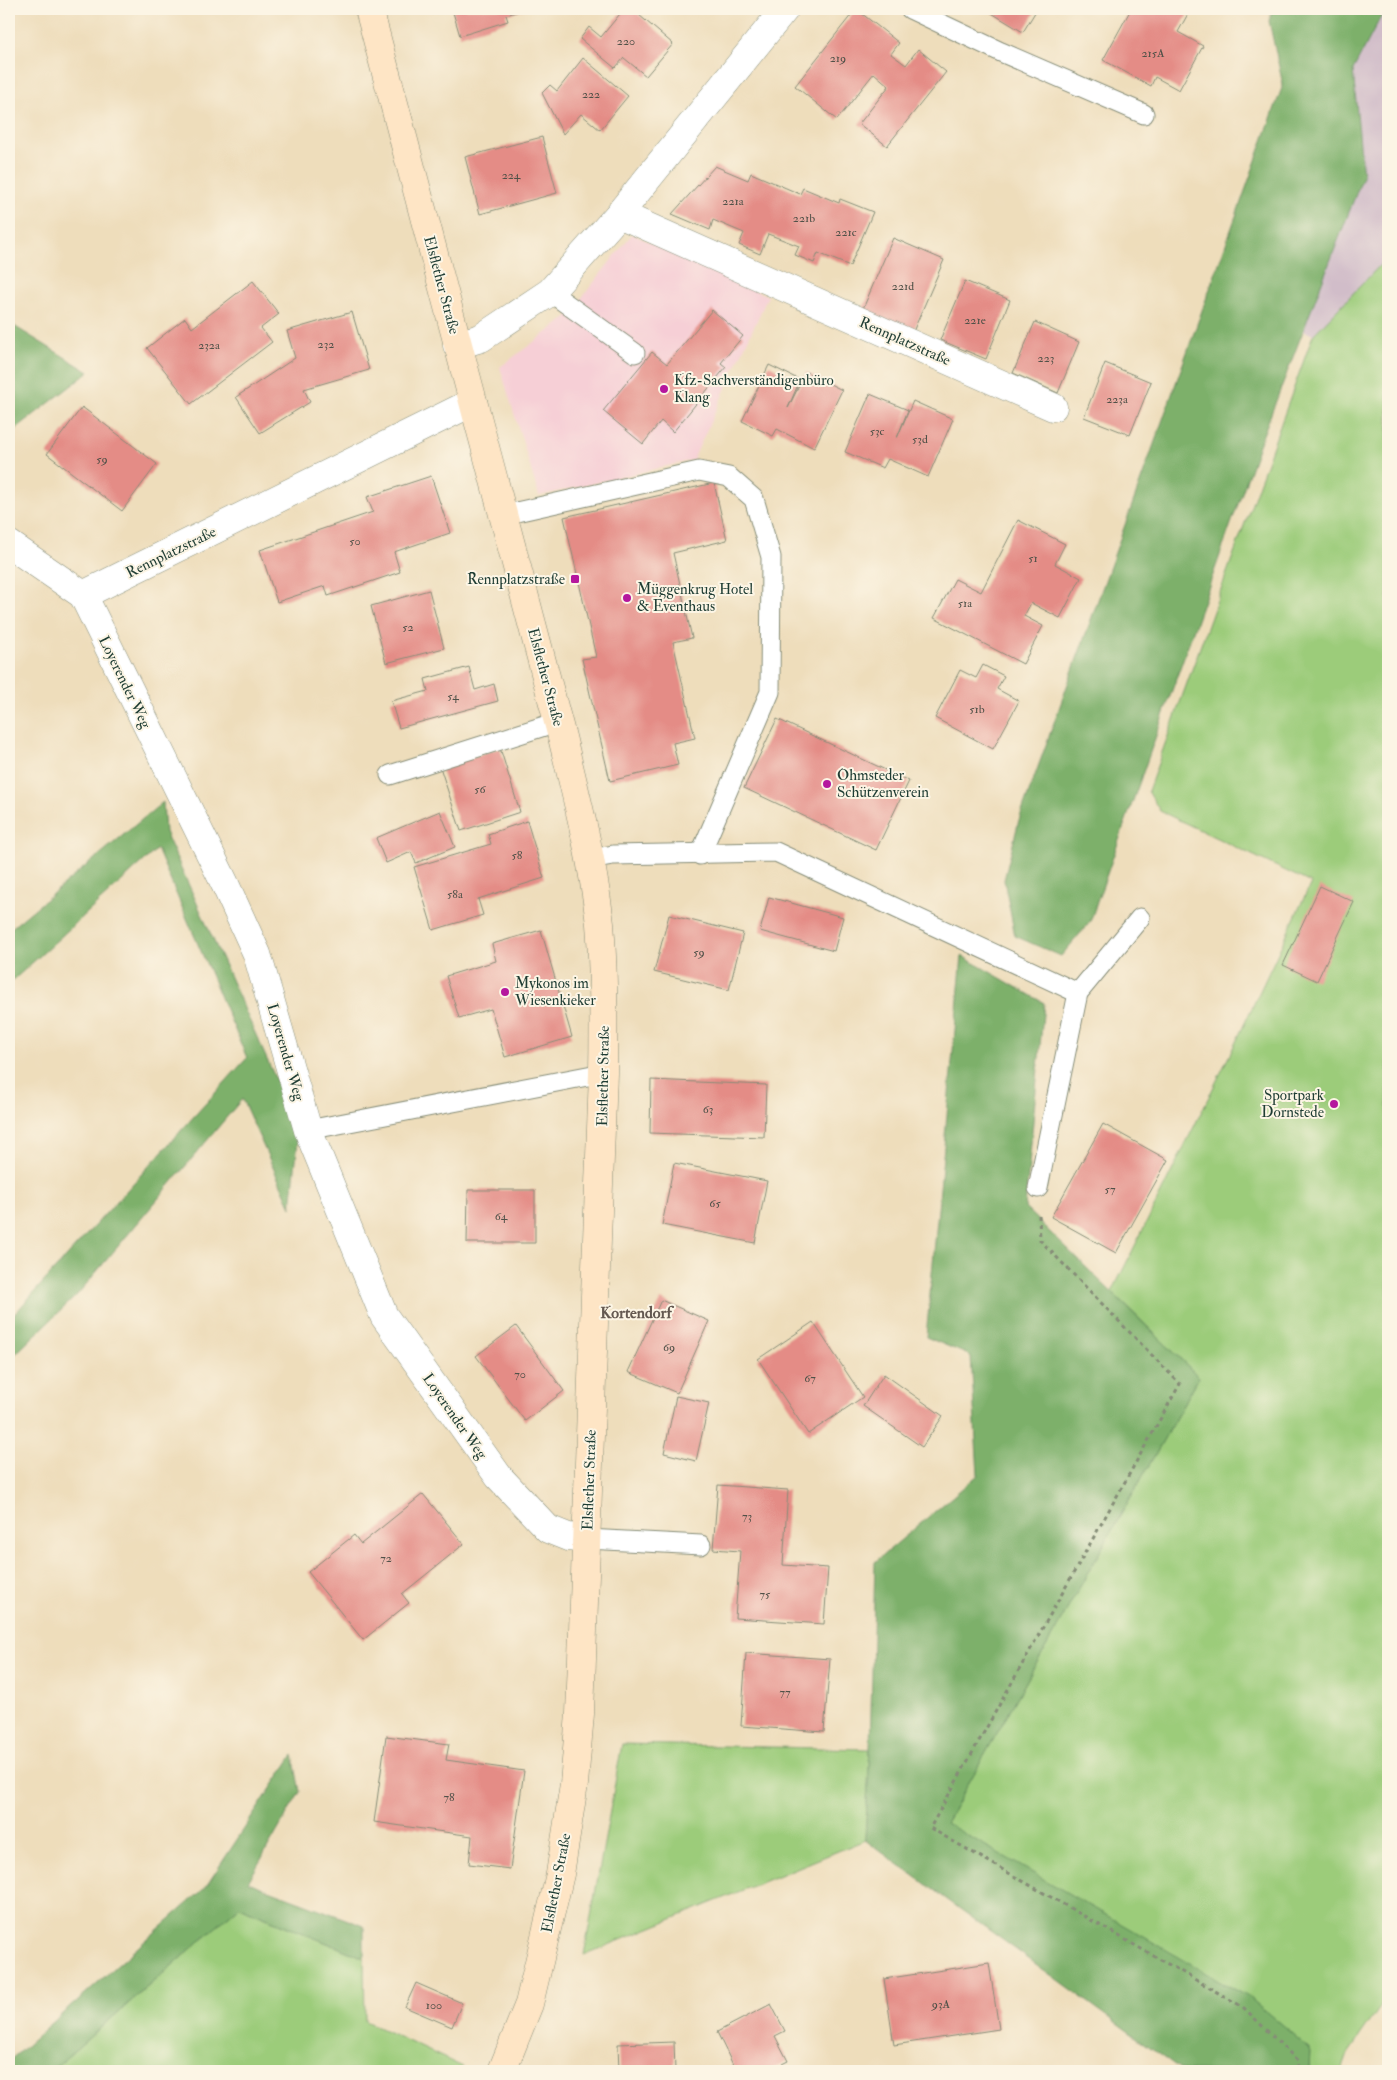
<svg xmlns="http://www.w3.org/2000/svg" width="1397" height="2080" font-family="'IM FELL Double Pica',serif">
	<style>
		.built { fill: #f6cfd6 }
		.industrial { fill: #d1bdc9 }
		.green { fill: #9ccc7a; stroke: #5e8457 }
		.forest { fill: #7db06a; stroke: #4e764f }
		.building { fill: #e48c86 }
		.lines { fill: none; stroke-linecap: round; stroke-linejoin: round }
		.service-casing { stroke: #868d78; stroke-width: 21 }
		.minor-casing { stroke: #868d78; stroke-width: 29 }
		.secondary-casing { stroke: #868d78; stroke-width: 29 }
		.path { stroke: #868d78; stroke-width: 3; stroke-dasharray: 4 4; stroke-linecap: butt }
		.service { stroke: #fff; stroke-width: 19 }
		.minor { stroke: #fff; stroke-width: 28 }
		.secondary { stroke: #fee5c5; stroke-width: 28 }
		.poi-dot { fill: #b5179e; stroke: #fcf5e5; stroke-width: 2 }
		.labels { text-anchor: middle; stroke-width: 4; stroke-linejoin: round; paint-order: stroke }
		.number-label { font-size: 12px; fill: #505148 }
		.street-label { font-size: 15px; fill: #1f3d34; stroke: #fcf5e5 }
		.poi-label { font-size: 15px; fill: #1f3d34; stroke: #fcf5e5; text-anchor: start }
		.neighbourhood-label { font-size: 16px; font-weight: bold; fill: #645951; stroke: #fcf5e5 }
	</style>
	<rect width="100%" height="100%" fill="#fcf5e5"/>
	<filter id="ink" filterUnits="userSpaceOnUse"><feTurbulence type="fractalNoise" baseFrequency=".02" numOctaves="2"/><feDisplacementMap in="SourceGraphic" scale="10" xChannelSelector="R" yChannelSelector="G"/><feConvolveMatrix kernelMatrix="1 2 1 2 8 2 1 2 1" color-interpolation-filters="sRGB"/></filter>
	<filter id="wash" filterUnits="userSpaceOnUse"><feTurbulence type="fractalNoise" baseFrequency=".0096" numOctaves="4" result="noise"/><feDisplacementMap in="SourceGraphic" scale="20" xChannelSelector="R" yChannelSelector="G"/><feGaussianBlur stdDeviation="1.12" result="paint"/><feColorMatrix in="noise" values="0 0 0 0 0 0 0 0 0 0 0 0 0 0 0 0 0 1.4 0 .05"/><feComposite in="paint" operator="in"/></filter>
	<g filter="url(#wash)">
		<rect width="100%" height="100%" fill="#edb"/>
		<polygon class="built" points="632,234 768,296 693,460 539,496 500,367 565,319"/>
		<polygon class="industrial" points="1385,9 1388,9 1388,257 1313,335 1303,330 1363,176 1353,70"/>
		<g class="green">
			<polygon points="1388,257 1388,1996 1348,2054 1342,2071 1309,2071 1310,2048 946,1823 1199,1377 1112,1292 1234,1046 1311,883 1160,811 1148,791 1313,335"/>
			<polygon points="622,1744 870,1749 865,1840 584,1955"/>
			<polygon points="239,1907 364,1958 365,2021 463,2067 461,2071 51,2071"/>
		</g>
		<g class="forest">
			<polygon points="1273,9 1385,9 1353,70 1363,176 1259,445 1090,922 1061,956 1015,936 1004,880 1019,820 1283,85 1269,21"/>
			<polygon points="9,323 89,372 9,434"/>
			<polygon points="163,802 165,832 299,1131 291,1207 242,1099 77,1295 9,1360 9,1320 247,1058 157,849 9,984 9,930"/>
			<polygon points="962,956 1044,1003 1025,1208 1199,1377 946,1823 1250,1998 1310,2049 1309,2071 1183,2071 865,1840 870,1749 875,1562 978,1475 971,1356 926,1337"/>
			<polygon points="293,1755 300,1792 248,1882 364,1926 364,1958 239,1907 51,2071 9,2071 9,2061 205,1888"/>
		</g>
		<g id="blocks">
			<g class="building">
				<polygon points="452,9 526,9 506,15 508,21 460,36"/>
				<polygon points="624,9 632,9 673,44 646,76 624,58 615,68 580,39 589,27 601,37"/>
				<polygon points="856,9 899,43 891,54 906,65 918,49 946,72 887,146 859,124 889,86 874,73 837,120 795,86"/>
				<polygon points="985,9 1037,9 1023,32"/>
				<polygon points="1131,9 1183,9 1189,12 1178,32 1203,46 1179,90 1155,77 1151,86 1103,60"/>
				<polygon points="583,58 628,96 600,130 581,114 563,134 542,93 550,85 557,91"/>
				<polygon points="542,137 557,193 480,214 465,157"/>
				<polygon points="715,166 748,180 751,173 800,194 803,188 839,203 840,199 873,212 850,266 818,253 814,263 795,255 799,246 768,234 760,254 739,245 744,233 713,220 710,230 672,214"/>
				<polygon points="893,238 944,260 912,334 862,311"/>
				<polygon points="253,281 279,314 261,328 272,342 191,404 147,348 185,318 192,328"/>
				<polygon points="965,281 1010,300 986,359 940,340"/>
				<polygon points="712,310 743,336 721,363 726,367 673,432 661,421 643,444 603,411 652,352 667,364"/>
				<polygon points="352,312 369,370 304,389 310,402 260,433 236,397 295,358 287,331"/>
				<polygon points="1035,322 1079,342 1058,393 1013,373"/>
				<polygon points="1105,363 1151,382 1130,435 1084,417"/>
				<polygon points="769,365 800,380 788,408 806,372 842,390 814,448 777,429 773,436 742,421"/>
				<polygon points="870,394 908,410 897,438 913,401 953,419 928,477 888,459 883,468 845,452"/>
				<polygon points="82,407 157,464 122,511 47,454"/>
				<polygon points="431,476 450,533 394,552 400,572 328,596 325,586 277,602 260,550 373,512 367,497"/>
				<polygon points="714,483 727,540 673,553 692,638 673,642 695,738 673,743 678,765 610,781 582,659 596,657 564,517"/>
				<polygon points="1018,520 1065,544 1055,564 1081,578 1060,618 1031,603 1024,616 1043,626 1023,664 934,618 955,579 981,592"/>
				<polygon points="429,590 444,648 386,663 371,606"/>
				<polygon points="983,665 1004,676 997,689 1019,701 993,749 935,718 960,670 976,678"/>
				<polygon points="469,667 475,690 494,684 498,701 399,728 391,701 428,691 425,679"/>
				<polygon points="777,719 909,781 876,850 744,788"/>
				<polygon points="500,748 520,812 461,831 440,767"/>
				<polygon points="440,811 455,847 416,863 411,852 386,863 376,838"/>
				<polygon points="527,821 544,878 478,899 483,915 433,930 414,867 491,844 488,834"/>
				<polygon points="1320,886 1354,902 1317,981 1283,965"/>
				<polygon points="769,897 843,917 834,951 760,931"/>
				<polygon points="669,915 743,933 729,990 654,972"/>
				<polygon points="541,930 572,1037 505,1057 491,1009 459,1018 446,976 496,961 492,944"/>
				<polygon points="651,1080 766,1085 764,1137 650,1133"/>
				<polygon points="1103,1124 1168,1160 1116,1253 1051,1217"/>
				<polygon points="674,1163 767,1181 755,1243 662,1225"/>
				<polygon points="468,1190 535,1190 535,1243 467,1243"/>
				<polygon points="661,1300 709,1321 677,1393 628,1372"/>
				<polygon points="813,1322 863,1397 808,1434 758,1359"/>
				<polygon points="516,1326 564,1391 525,1421 476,1356"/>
				<polygon points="884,1374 943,1416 922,1447 863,1406"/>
				<polygon points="676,1396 709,1403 696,1461 664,1453"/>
				<polygon points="718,1485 788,1490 783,1565 828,1568 824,1624 735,1618 740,1551 713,1549"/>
				<polygon points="423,1494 464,1544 402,1594 409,1603 363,1640 308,1572 354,1535 361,1544"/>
				<polygon points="746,1653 830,1659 824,1732 741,1726"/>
				<polygon points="386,1736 449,1744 446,1760 524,1771 510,1869 469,1864 472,1836 374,1822"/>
				<polygon points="989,1963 999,2029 894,2045 884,1979"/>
				<polygon points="416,1983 462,2003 452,2027 405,2007"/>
				<polygon points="771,2004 785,2031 775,2036 788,2061 768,2071 736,2071 717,2032"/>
				<polygon points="674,2042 675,2071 619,2071 618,2044"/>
			</g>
		</g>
	</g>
	<g filter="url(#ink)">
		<use href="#blocks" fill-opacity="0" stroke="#868d78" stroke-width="1"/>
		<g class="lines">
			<defs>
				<g id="service">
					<polyline points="910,9 1001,52 1144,114"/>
					<polyline points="550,292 635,353"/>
					<polyline points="503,515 699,471 729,477 754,499 771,557 770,692 700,855"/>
					<polyline points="390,775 557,722"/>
					<polyline points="590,859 613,855 776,852 1078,993"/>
					<polyline points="308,1130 603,1073"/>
					<polyline points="1038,1188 1078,993 1140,918"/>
					<polyline points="587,1539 701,1545"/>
				</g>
				<g id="minor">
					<polyline points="619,214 1053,407"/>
					<polyline points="457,345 481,338 550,292 619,214 785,9"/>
					<polyline points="9,544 83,595 225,884 257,954 308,1130 384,1316 499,1477 548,1529 568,1537 587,1539"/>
					<polyline points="83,595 473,402"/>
				</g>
				<path id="secondary" d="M369,9L562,737C577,799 593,861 600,924C604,974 604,1023 603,1073L580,1714L574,1784L560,1874L529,2004L502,2071"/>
			</defs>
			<use href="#service" class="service-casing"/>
			<use href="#minor" class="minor-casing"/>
			<use href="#secondary" class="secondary-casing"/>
			<polyline class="path" points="1039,1215 1040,1240 1180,1384 930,1828 1243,2007 1298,2061 1298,2071"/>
			<use href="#service" class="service"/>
			<use href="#minor" class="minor"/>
			<use href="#secondary" class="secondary"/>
		</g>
	</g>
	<g class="poi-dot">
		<circle cx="664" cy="389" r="5"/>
		<rect x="570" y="574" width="10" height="10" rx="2.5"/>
		<circle cx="627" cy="598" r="5"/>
		<circle cx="827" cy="784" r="5"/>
		<circle cx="505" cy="992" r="5"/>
		<circle cx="1334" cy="1104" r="5"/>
	</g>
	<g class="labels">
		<g class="number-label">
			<text x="626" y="45">220</text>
			<text x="1153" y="57">215A</text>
			<text x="838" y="62">219</text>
			<text x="591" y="98">222</text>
			<text x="511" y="179">224</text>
			<text x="733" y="205">221a</text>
			<text x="804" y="222">221b</text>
			<text x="846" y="236">221c</text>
			<text x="903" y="290">221d</text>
			<text x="975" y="324">221e</text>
			<text x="326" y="348">232</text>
			<text x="209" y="349">232a</text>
			<text x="1046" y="362">223</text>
			<text x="1117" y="403">223a</text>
			<text x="877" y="435">53c</text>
			<text x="920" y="443">53d</text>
			<text x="102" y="463">59</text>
			<text x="355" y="545">50</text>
			<text x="1033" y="562">51</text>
			<text x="965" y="607">51a</text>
			<text x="408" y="631">52</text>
			<text x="453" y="700">54</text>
			<text x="977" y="713">51b</text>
			<text x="480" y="793">56</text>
			<text x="517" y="859">58</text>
			<text x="455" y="898">58a</text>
			<text x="699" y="956">59</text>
			<text x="708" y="1113">63</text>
			<text x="1110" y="1193">57</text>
			<text x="715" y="1207">65</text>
			<text x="501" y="1220">64</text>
			<text x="669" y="1351">69</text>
			<text x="520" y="1378">70</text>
			<text x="810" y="1382">67</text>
			<text x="747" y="1520">73</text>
			<text x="386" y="1562">72</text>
			<text x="765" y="1598">75</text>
			<text x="785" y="1696">77</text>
			<text x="449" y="1801">78</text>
			<text x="941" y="2008">93A</text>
			<text x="434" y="2009">100</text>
		</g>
		<g class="street-label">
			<text transform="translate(442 285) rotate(75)" y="5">Elsflether Straße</text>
			<text transform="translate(905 341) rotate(24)" y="5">Rennplatzstraße</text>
			<text transform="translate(171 552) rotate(-26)" y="5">Rennplatzstraße</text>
			<text transform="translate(546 677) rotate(75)" y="5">Elsflether Straße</text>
			<text transform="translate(125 682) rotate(64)" y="5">Loyerender Weg</text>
			<text transform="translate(286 1052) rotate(74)" y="5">Loyerender Weg</text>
			<text transform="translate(603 1076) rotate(-89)" y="5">Elsflether Straße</text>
			<text transform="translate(455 1416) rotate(55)" y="5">Loyerender Weg</text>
			<text transform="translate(589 1480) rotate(-88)" y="5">Elsflether Straße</text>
			<text transform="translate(556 1883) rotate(-79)" y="5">Elsflether Straße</text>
		</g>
		<g class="poi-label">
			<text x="674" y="385">Kfz-Sachverständigenbüro<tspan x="674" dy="17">Klang</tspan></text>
			<text x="565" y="584" text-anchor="end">Rennplatzstraße</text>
			<text x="637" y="594">Müggenkrug Hotel<tspan x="637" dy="17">&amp; Eventhaus</tspan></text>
			<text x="837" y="780">Ohmsteder<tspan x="837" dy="17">Schützenverein</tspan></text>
			<text x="515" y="988">Mykonos im<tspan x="515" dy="17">Wiesenkieker</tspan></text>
			<text x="1324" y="1100" text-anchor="end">Sportpark<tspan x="1324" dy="17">Dornstede</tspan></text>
		</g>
		<g class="neighbourhood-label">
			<text x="636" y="1318">Kortendorf</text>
		</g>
	</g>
	<rect width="1397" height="2080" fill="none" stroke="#fcf5e5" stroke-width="30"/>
</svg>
